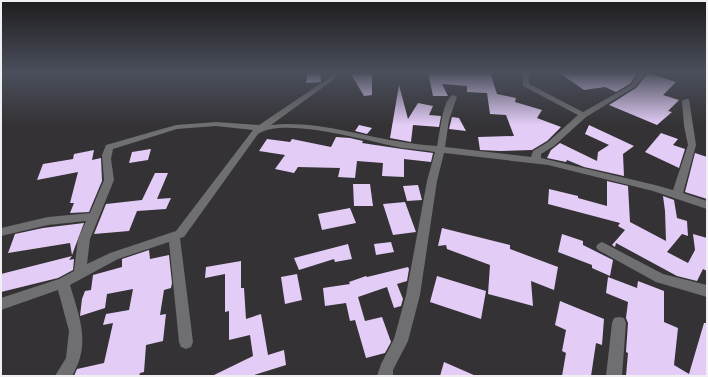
<svg xmlns="http://www.w3.org/2000/svg" width="708" height="377" font-family="'DejaVu Sans',sans-serif">
	<style>
		.building { fill: #e3ccf6 }
		.lines { fill: none; stroke-linecap: round; stroke-linejoin: round }
		.minor { fill: #6f6e70; fill-rule: evenodd }
	</style>
	<rect width="100%" height="100%" fill="#343235"/>
	<g class="building">
		<polygon points="308,72 320,72 321,82 306,83"/>
		<polygon points="428,72 490,72 497,94 516,98 515,102 542,110 537,118 561,127 547,141 532,150 500,151 480,150 478,137 514,136 506,115 490,114 487,93 467,92 467,86 442,84 448,96 433,96"/>
		<polygon points="558,72 638,72 630,84 616,92 605,87 584,90"/>
		<polygon points="648,73 676,82 663,95 679,100 668,111 672,112 657,125 609,105 636,88"/>
		<polygon points="351,74 372,74 372,95 364,96"/>
		<polygon points="399,85 408,119 418,103 433,106 429,115 441,116 439,127 413,125 411,142 390,138"/>
		<polygon points="452,117 459,118 466,131 449,129"/>
		<polygon points="359,125 372,128 367,134 355,131"/>
		<polygon points="589,125 634,146 623,154 624,176 584,167 567,160 566,162 547,158 551,150 560,143 597,161 598,152 609,145 585,134"/>
		<polygon points="661,133 678,139 673,145 685,149 679,168 645,152"/>
		<polygon points="336,137 350,138 363,141 362,143 402,149 433,153 431,162 404,159 404,177 382,176 383,163 357,161 355,178 338,177 340,168 298,167 294,173 275,169 285,155 259,151 267,139 290,142 292,139 331,147"/>
		<polygon points="151,149 148,160 129,163 132,152"/>
		<polygon points="94,150 92,160 101,158 102,181 89,212 70,213 74,203 70,203 78,172 37,180 43,164 73,159 74,154"/>
		<polygon points="695,153 707,157 707,199 685,192"/>
		<polygon points="155,173 168,173 157,199 171,198 166,209 137,211 129,231 94,234 106,204 142,200"/>
		<polygon points="607,181 628,186 630,222 666,241 665,211 663,196 674,200 677,218 687,221 688,236 682,234 667,252 688,263 695,250 693,234 707,238 707,271 703,269 697,281 677,276 616,243 615,247 612,245 625,230 618,226 620,223 548,204 549,189 578,196 578,198 607,206"/>
		<polygon points="353,184 370,184 373,206 354,206"/>
		<polygon points="418,185 422,200 407,201 403,186"/>
		<polygon points="405,202 416,232 393,235 383,204"/>
		<polygon points="350,208 356,223 322,230 318,214"/>
		<polygon points="84,223 72,255 70,243 8,253 15,234 43,228"/>
		<polygon points="442,228 510,245 510,249 558,267 554,290 531,281 533,306 488,294 490,265 447,249 446,245 438,246"/>
		<polygon points="562,234 583,241 583,245 613,260 610,276 592,268 592,265 558,252"/>
		<polygon points="391,242 394,252 376,255 374,244"/>
		<polygon points="348,244 352,259 335,262 334,259 299,270 294,258"/>
		<polygon points="149,250 150,259 169,255 172,283 171,288 164,290 160,315 166,314 163,341 146,345 144,372 140,373 139,376 74,376 77,369 104,363 113,323 103,325 106,314 129,310 133,289 107,294 105,308 80,316 82,299 85,291 91,290 93,275 122,267 122,259"/>
		<polygon points="72,256 69,260 74,259 73,270 58,278 1,292 1,274"/>
		<polygon points="241,261 241,288 244,288 246,319 261,314 268,355 284,350 286,365 251,376 212,376 253,356 250,335 229,340 229,311 225,312 225,274 205,278 206,267"/>
		<polygon points="408,267 409,269 407,281 397,284 403,299 401,306 394,308 387,287 358,297 365,321 382,317 391,342 385,353 366,358 355,320 350,321 346,303 325,306 323,288 350,284 349,282 366,276 367,277"/>
		<polygon points="297,274 302,300 285,304 281,277"/>
		<polygon points="437,276 486,291 481,319 430,302"/>
		<polygon points="608,277 637,288 638,281 664,291 664,322 678,328 674,365 689,374 704,323 707,323 707,376 626,376 628,353 626,352 628,323 626,318 628,302 606,293"/>
		<polygon points="560,301 604,319 602,345 596,343 591,376 562,376 566,353 562,351 566,330 555,325"/>
		<polygon points="444,362 476,376 440,376"/>
	</g>
	<g class="lines">
		<g class="minor">
			<path d="M333,72H340L333,80L271,125C316,120 359,136 403,142C414,144 425,145 437,146C440,135 442,99 453,95L457,97L449,120L445,147L531,157L533,151L548,142L578,115L523,86V72H529V84L531,85L583,112L631,85L640,72H647L635,87L586,117L554,146L541,154V158L655,185L673,190L688,145L684,126L682,101L686,99H689L696,145L683,193L707,201V209L653,191L548,165L444,153L437,181L420,295L408,341L393,370V376H377L381,364L394,339L406,295L427,181L435,152C424,150 413,149 402,148C371,142 284,116 258,134L184,237L180,238L193,342L191,347L186,349L181,347L179,342L169,242L118,259L70,285C80,319 91,344 72,376H55L66,358L69,331L58,290L1,310V298L59,279L74,271L78,239L86,221L48,225L1,236V228L48,217L90,213L104,180L102,155L106,145L176,125L216,122L259,125L329,78ZM216,126L253,130L176,231L110,253L87,264L90,239L114,180L111,159L113,149L177,129Z"/>
			<polygon points="602,242 663,274 707,285 707,297 656,282 598,250 596,247 598,244"/>
			<polygon points="619,317 624,318 626,323 622,376 606,376 612,323 614,318"/>
		</g>
	</g>
	<linearGradient id="sky" x2="0" y2="1"><stop stop-color="#1d1c1d"/><stop offset="0.58" stop-color="#4a4f5c"/><stop offset="1" stop-color="#4a4f5c" stop-opacity="0"/></linearGradient>
	<rect width="708" height="125" fill="url(#sky)"/>
	<rect width="708" height="377" fill="none" stroke="#f1eff2" stroke-width="4"/>
</svg>
